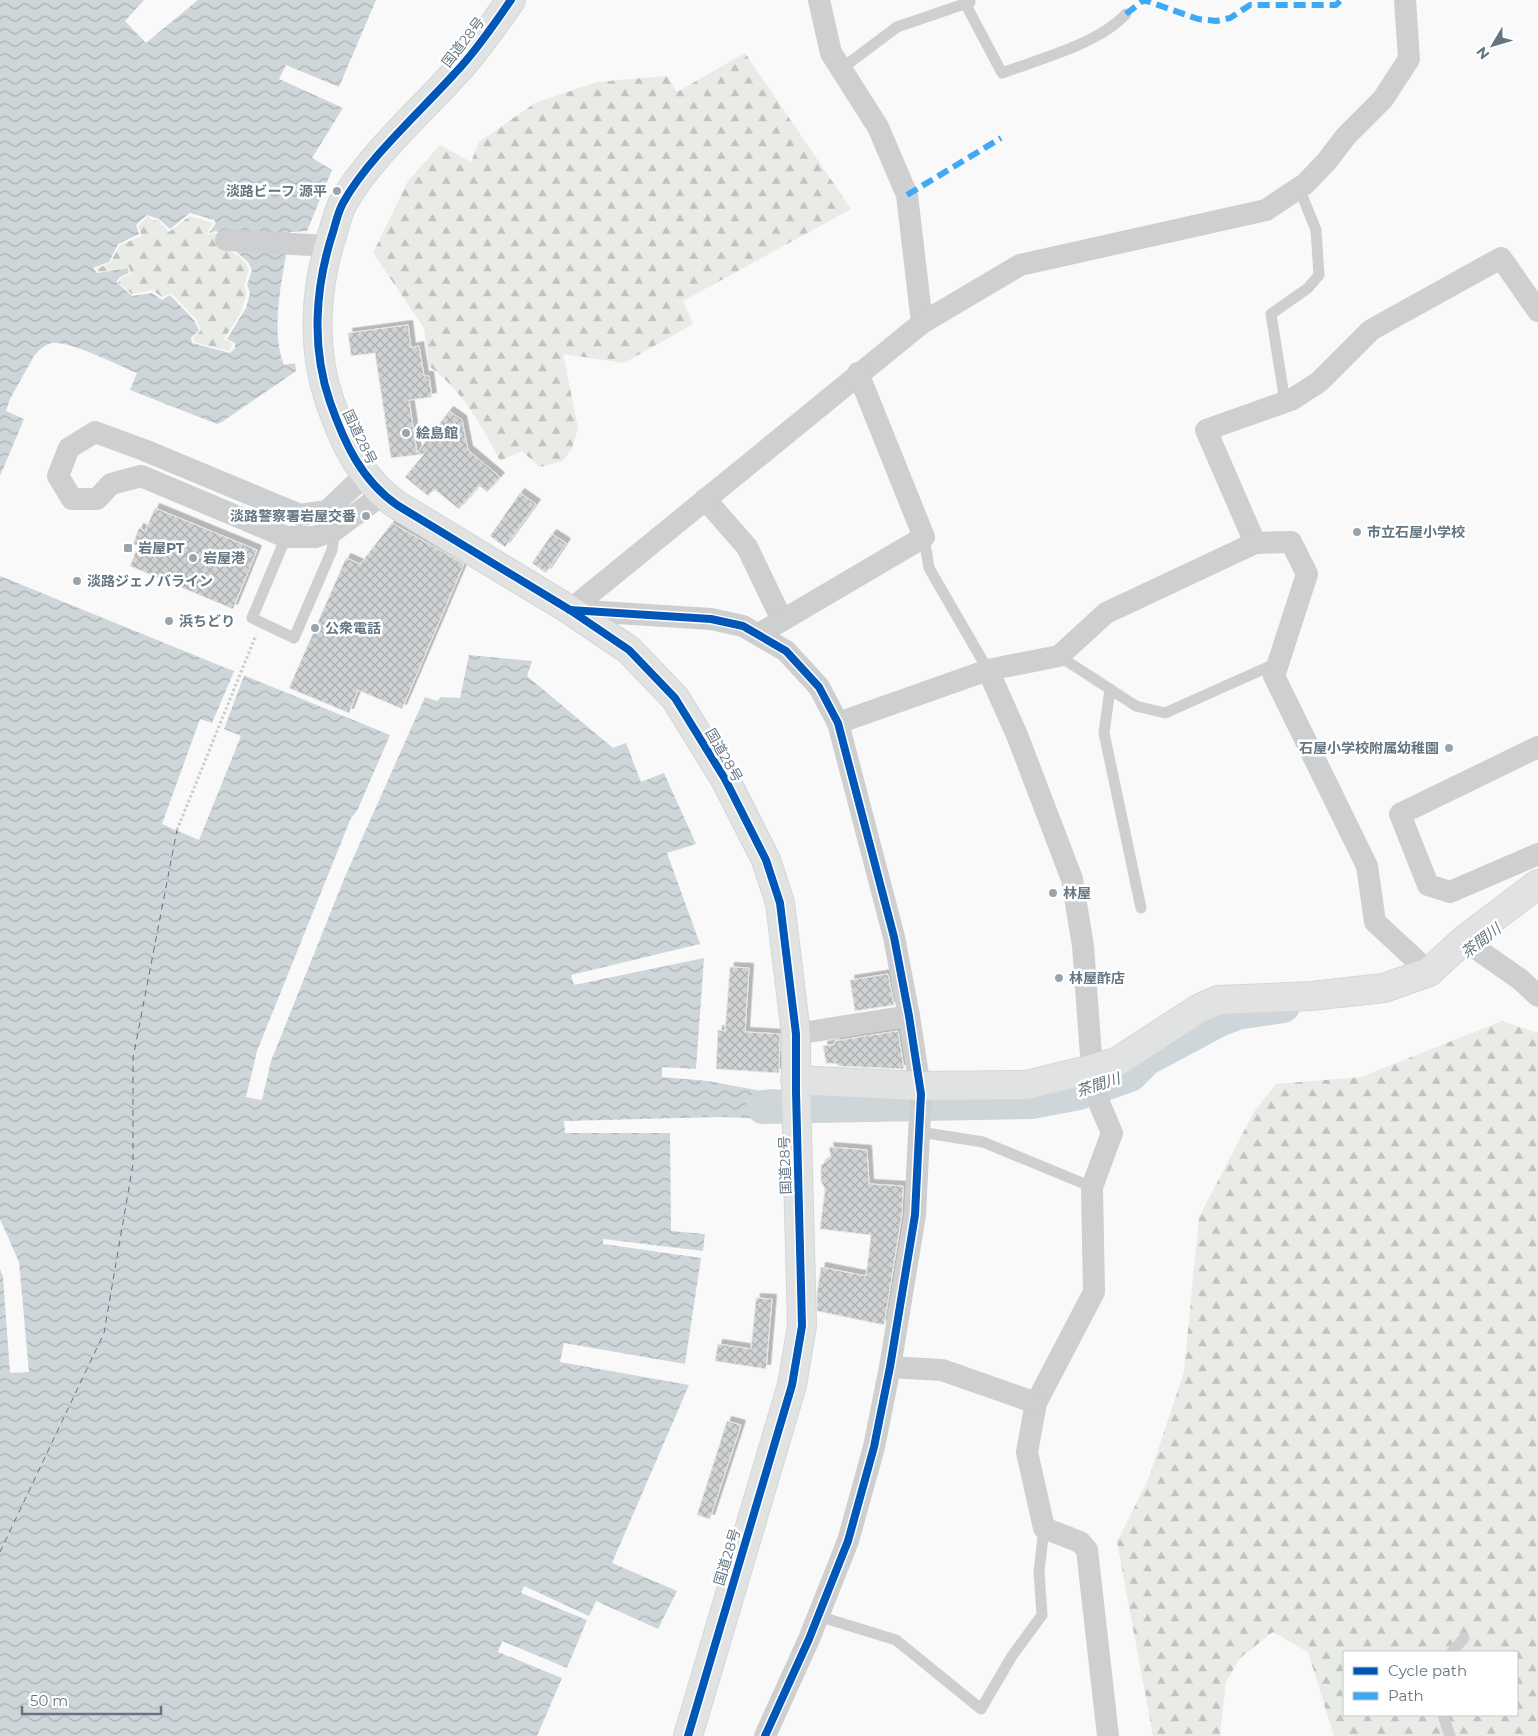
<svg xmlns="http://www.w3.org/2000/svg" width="1538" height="1736" font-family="Montserrat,'Noto Sans JP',sans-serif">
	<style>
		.forest { fill: url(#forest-firs); fill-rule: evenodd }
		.water { fill: url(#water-waves); fill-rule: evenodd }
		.pier { fill: #f9f9f9 }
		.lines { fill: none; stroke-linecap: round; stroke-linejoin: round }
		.river { stroke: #ced6d9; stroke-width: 34 }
		.ferry { stroke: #60757c; stroke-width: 1; stroke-dasharray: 6 5; stroke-linecap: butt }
		.building { fill: url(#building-cross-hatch); stroke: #e8e8e8; filter: url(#shadow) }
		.secondary-casing { stroke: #d5d6d7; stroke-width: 30 }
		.highway-casing { stroke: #d5d6d6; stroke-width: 30 }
		.path { stroke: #cbcccd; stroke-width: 3; stroke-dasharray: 2.5 2.5; stroke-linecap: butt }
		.lane { stroke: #cecfd0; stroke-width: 11 }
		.street { stroke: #cecfd0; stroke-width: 22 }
		.secondary { stroke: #e1e2e2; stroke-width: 28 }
		.highway { stroke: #e1e2e2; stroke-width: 28 }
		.quiet { stroke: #3fa9f5; stroke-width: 6; stroke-dasharray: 12 6; stroke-linecap: butt }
		.cycleway-casing { stroke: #fff; stroke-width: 11 }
		.cycleway { stroke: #0057b8; stroke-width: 8 }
		.poi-dot { fill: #99a4ac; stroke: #fff; stroke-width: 2 }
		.labels { text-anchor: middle; stroke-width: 5; stroke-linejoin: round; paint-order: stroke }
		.street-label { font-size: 14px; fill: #657683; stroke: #fff }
		.poi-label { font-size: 14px; font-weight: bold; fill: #657683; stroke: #fff; text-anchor: start }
		.water-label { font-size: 15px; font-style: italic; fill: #60757c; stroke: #fff }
	</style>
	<defs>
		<pattern id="forest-firs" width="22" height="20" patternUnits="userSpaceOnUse" patternTransform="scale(1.25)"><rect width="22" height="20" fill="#e8ebe6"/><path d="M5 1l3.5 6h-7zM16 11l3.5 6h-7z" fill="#c0c3c0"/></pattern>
		<pattern id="water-waves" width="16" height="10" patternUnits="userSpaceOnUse" patternTransform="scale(1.25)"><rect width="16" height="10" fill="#ced6d9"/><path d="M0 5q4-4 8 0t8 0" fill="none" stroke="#abb2b5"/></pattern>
		<pattern id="building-cross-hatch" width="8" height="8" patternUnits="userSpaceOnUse" patternTransform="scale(1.25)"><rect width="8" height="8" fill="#d0d2d3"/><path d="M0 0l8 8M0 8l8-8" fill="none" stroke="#acafb1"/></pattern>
		<filter id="shadow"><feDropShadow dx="4.5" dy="-4.5" stdDeviation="0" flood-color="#0004"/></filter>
	</defs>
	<rect width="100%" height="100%" fill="#f9f9f9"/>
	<g class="forest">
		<path d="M745,53L851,209L683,301L693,324L624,363L563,354L578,428L572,448L563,461L540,467L522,451L500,461C482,426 462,390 429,366L424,328L373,253L408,181L440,145L471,162L479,142L535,103L597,82L667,76L677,92Z"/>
		<path d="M148,216L152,220L159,221L169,232L190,216L213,223L206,235L217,233V247C232,250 242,256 249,269L244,286L247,292L241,312L224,339L233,344L229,351L194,342L193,338L201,330L196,319L171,293L162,297L152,290L132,294L118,283L121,278L131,274L129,267L99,272L96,269L110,263L120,245L142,236L138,226Z"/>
		<path d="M1502,1021L1538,1033V1736H1334L1308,1652L1273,1632L1240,1658L1226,1682L1220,1736H1153L1117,1542L1148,1480L1184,1372L1199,1217L1254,1112L1276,1084L1361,1077ZM1344,1652H1517V1715H1344Z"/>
	</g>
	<g class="water">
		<path d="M0,0H144L125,21L146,43L198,0H376L339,87L286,65L279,79L343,108L312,158L332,170L307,231L290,232C284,271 269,328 284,365L295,363L296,371L222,422L217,424L130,390L137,373C118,365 71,341 53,343C45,344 39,350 34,356L10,399L6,411L24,419L0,476ZM190,213L214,220L216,223L209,233L216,231L232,240L231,247L248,262L252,270L247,285L250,293L246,308L227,339L235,343V348L230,353L192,343L191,338L199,330L194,320L170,295L162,300L152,293L132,296L116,282L120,277L129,273L128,268L97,273L93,268L109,262L118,244L139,234L136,225L147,215L159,219L170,229Z"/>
		<polygon points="0,576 390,735 357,811 351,818 257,1051 246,1097 262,1100 271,1061 344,879 425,697 437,701 441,697 460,698 469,655 532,661 527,676 613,748 626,743 641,782 664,773 696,844 667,853 700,944 571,975 574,985 704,958 696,1069 662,1067 662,1077 708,1081 766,1092 767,1089 782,1090 783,1119 719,1117 564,1121 565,1133 670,1133 671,1231 705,1234 703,1251 603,1239 603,1244 701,1258 685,1364 564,1343 560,1362 689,1385 612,1563 677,1591 658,1629 596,1601 589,1616 524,1586 521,1593 587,1620 567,1668 502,1641 498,1652 562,1678 537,1736 0,1736"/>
	</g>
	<g class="pier">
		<polygon points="235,669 245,673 224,729 241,736 199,840 162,824 200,719 212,723"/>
		<polygon points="0,1219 19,1262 29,1372 10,1373 3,1277 0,1269"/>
	</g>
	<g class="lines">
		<polyline class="river" points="763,1107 1031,1102 1079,1093 1130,1075 1146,1059 1217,1021 1237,1013 1283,1006"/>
		<polyline class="ferry" points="0,1552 104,1333 133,1164 133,1058 177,830"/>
	</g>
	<g class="building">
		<polygon points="408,325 411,348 419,346 424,376 429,376 432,397 409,400 417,453 449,411 462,420 468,450 500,477 487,492 479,485 459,509 434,489 428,496 405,477 424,454 391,458 375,353 351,356 348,333"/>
		<polygon points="520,493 536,504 505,547 490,536"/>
		<polygon points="155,508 257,550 233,609 130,566 138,546 133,544 139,528 145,531"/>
		<polygon points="392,523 464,564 402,709 358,690 349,713 289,688 346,558 360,564"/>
		<polygon points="552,534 566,543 546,573 532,563"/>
		<polygon points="730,967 749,968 745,1032 780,1034 779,1073 716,1069 718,1030 725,1031"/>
		<polygon points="888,974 894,1005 855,1011 850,980"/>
		<polygon points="898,1031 904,1069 838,1066 838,1064 826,1063 823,1046 835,1044 835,1041"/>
		<polygon points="829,1147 867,1150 869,1184 903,1186 902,1214 884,1325 817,1311 817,1293 821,1267 866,1276 871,1235 820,1229 825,1189 821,1181 821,1165 831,1158"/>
		<polygon points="756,1298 772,1299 766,1369 715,1361 718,1344 751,1349"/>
		<polygon points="727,1421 741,1425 710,1519 697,1515"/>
	</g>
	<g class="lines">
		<defs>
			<polyline id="secondary" points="795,1080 920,1086 1026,1085 1092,1069 1118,1061 1198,1009 1218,1000 1311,996 1384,988 1429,972 1464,940 1538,884"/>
			<path id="highway" d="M511,0C494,24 477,50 456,72C421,111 368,158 343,203C338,212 336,222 333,232C315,287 311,347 330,402C344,442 361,480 397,505L570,610L629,650L675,698L725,779L766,860L780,903L796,1034V1092L802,1326L792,1385L688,1736"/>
		</defs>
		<use href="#secondary" class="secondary-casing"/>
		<use href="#highway" class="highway-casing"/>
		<polyline class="path" points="177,830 256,635"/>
		<g class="lane">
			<path d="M966,5L1002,73C1040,59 1098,44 1126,14"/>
			<polyline points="841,69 897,27 970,2"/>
			<polyline points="1285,402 1271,314 1308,288 1319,275 1316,230 1299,188"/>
			<polyline points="286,537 252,618 294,638 332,550 335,530"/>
			<polyline points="924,537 929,568 988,670"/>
			<polyline points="1059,656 1136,706 1165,713 1277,663"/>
			<polyline points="1110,689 1104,733 1141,908"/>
			<polyline points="920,1132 983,1142 1092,1187"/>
			<polyline points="818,1616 896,1640 981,1709 1012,1656 1042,1615 1039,1572 1044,1528"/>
			<polyline points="1452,1652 1464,1638"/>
			<polyline points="1443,1715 1450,1736"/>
		</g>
		<g class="street">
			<polyline points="819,0 831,53 878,127 907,195 922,323"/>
			<polyline points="226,240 328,246"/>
			<polyline points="365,475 327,511 300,515 144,450 95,432 69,448 58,476 72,499 97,499 111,484 141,476 286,537 315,537 335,530 383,494"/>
			<polyline points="705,499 747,547 782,620"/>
			<polyline points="1255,543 1206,430 1291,400 1319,382 1371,330 1501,258 1538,311"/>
			<polyline points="570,610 711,619 743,626 786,651 819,687 838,723 894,937 909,1016 921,1094 915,1215 890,1367 874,1447 848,1541 809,1639 765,1736"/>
			<polyline points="570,610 922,323 1020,265 1266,210 1305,184 1327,161 1346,136 1383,99 1409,59 1405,0"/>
			<polyline points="759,634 924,537 858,373"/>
			<polyline points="988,670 1017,735 1072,879 1083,946 1092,1069 1100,1105 1112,1133 1092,1187 1094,1292 1036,1403 1027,1452 1044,1528 1080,1542 1087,1550 1108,1736"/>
			<polyline points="838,723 988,670 1059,656 1106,613 1255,543 1291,542 1307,574 1274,676 1367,866 1375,922 1429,972"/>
			<polyline points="1538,747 1400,814 1428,885 1450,892 1538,854"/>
			<polyline points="1464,940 1521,980 1538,996"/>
			<polyline points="796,1034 909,1016"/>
			<polyline points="890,1367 942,1370 1036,1403"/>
		</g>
		<use href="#secondary" class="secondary"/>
		<use href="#highway" class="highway"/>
		<g class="quiet">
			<polyline points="1126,14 1144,0 1198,19 1216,21 1230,18 1250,5 1336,5 1341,0"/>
			<polyline points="907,195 1001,138"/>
		</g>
		<defs>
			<g id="cycleway">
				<path d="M511,0C494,24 477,50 456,72C421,111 368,158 343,203C338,212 336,222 333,232C315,287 311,347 330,402C344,442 361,480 397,505L570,610L629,650L675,698L725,779L766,860L780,903L796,1034V1092L802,1326L792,1385L688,1736"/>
				<polyline points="570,610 711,619 743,626 786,651 819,687 838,723 894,937 909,1016 921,1094 915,1215 890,1367 874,1447 848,1541 809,1639 765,1736"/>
			</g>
		</defs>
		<use href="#cycleway" class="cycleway-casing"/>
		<use href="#cycleway" class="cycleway"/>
	</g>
	<g class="poi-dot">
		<circle cx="337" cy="191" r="5"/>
		<circle cx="406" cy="433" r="5"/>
		<circle cx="366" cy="516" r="5"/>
		<circle cx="1357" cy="532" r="5"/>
		<rect x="123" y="543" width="10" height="10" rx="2.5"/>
		<circle cx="193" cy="558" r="5"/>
		<circle cx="77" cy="581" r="5"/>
		<circle cx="169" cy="621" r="5"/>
		<circle cx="315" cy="628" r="5"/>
		<circle cx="1449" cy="748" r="5"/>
		<circle cx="1053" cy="893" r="5"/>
		<circle cx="1059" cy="978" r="5"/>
	</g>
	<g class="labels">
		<g class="street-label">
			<text transform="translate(463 42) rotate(-52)" y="5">国道28号</text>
			<text transform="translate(360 437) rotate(64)" y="5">国道28号</text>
			<text transform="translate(724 755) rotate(60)" y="5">国道28号</text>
			<text transform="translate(785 1165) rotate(-92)" y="5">国道28号</text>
			<text transform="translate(727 1557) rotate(-73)" y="5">国道28号</text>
		</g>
		<g class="poi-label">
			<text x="327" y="196" text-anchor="end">淡路ビーフ 源平</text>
			<text x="416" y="438">絵島館</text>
			<text x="356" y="521" text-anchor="end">淡路警察署岩屋交番</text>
			<text x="1367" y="537">市立石屋小学校</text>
			<text x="138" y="553">岩屋PT</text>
			<text x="203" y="563">岩屋港</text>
			<text x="87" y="586">淡路ジェノバライン</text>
			<text x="179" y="626">浜ちどり</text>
			<text x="325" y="633">公衆電話</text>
			<text x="1439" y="753" text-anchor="end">石屋小学校附属幼稚園</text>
			<text x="1063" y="898">林屋</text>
			<text x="1069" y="983">林屋酢店</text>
		</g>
		<g class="water-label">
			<text transform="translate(1481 941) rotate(-38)" y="5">茶間川</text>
			<text transform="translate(1098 1085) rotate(-18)" y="5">茶間川</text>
		</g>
	</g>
	<rect x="1343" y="1651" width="175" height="65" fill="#ffffff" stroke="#c1c8cd"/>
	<rect x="1353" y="1667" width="25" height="8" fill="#0057b8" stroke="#c1c8cd"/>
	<text x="1388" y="1676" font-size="15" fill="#657683">Cycle path</text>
	<rect x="1353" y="1692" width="25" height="8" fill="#3fa9f5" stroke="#c1c8cd"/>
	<text x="1388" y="1701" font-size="15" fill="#657683">Path</text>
	<g transform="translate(1493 45) rotate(232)" stroke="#ffffff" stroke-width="4" paint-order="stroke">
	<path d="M0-4L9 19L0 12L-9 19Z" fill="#657683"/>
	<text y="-8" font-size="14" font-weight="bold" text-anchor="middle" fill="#657683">N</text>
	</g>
	<path d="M22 1706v8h139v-8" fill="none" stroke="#657683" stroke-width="2.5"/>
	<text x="30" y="1706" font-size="15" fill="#657683" stroke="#ffffff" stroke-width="4" paint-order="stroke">50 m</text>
</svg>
